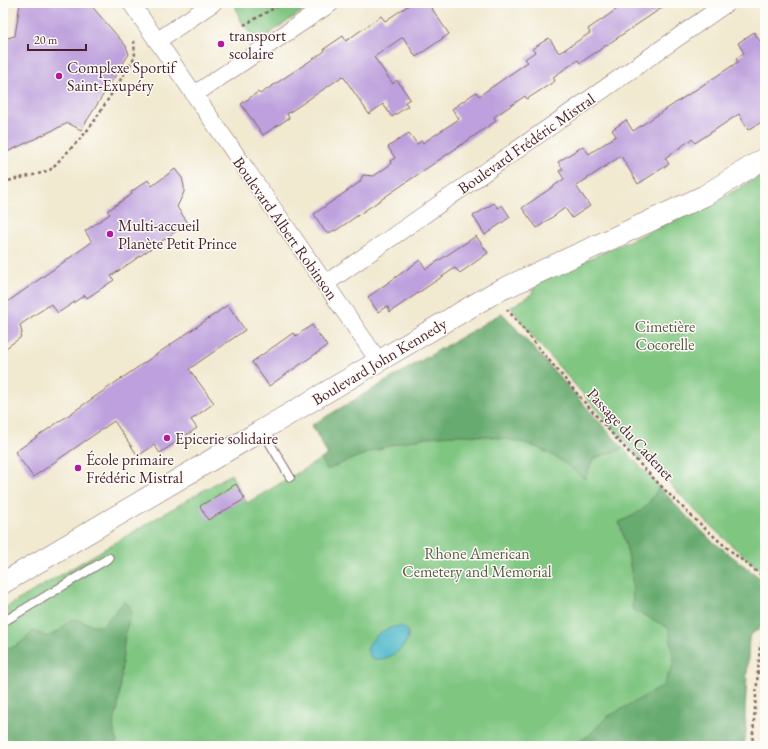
<svg xmlns="http://www.w3.org/2000/svg" width="768" height="749" font-family="'EB Garamond',serif">
	<style>
		.green { fill: #7fc681; stroke: #647256 }
		.forest { fill: #67ab6f; stroke: #58654d }
		.water { fill: #4cb8c9; stroke: #4b6c7a }
		.building { fill: #bda0dd }
		.lines { fill: none; stroke-linecap: round; stroke-linejoin: round }
		.service-casing { stroke: #846665; stroke-width: 10 }
		.minor-casing { stroke: #846665; stroke-width: 18 }
		.tertiary-casing { stroke: #846665; stroke-width: 22 }
		.path { stroke: #846665; stroke-width: 2.5; stroke-dasharray: 3 3; stroke-linecap: butt }
		.service { stroke: #fff; stroke-width: 8 }
		.minor { stroke: #fff; stroke-width: 17 }
		.tertiary { stroke: #fff; stroke-width: 21 }
		.poi-dot { fill: #b5179e; stroke: #fdfcf7; stroke-width: 1.5 }
		.labels { text-anchor: middle; stroke-width: 3; stroke-linejoin: round; paint-order: stroke }
		.poi-label { font-size: 16px; fill: #4a1f2b; stroke: #fdfcf7; text-anchor: start }
		.street-label { font-size: 16px; fill: #4a1f2b; stroke: #fdfcf7 }
		.park-label { font-size: 16px; fill: #5d5949; stroke: #fdfcf7 }
	</style>
	<rect width="100%" height="100%" fill="#fdfcf7"/>
	<filter id="ink" filterUnits="userSpaceOnUse"><feTurbulence type="fractalNoise" baseFrequency=".025" numOctaves="2"/><feDisplacementMap in="SourceGraphic" scale="8" xChannelSelector="R" yChannelSelector="G"/><feConvolveMatrix kernelMatrix="1 2 1 2 8 2 1 2 1" color-interpolation-filters="sRGB"/></filter>
	<filter id="wash" filterUnits="userSpaceOnUse"><feTurbulence type="fractalNoise" baseFrequency=".012" numOctaves="4" result="noise"/><feDisplacementMap in="SourceGraphic" scale="16" xChannelSelector="R" yChannelSelector="G"/><feGaussianBlur stdDeviation="0.9" result="paint"/><feColorMatrix in="noise" values="0 0 0 0 0 0 0 0 0 0 0 0 0 0 0 0 0 1.4 0 .05"/><feComposite in="paint" operator="in"/></filter>
	<g filter="url(#wash)">
		<rect width="100%" height="100%" fill="#f1e9d0"/>
		<g class="green">
			<path d="M236,3H314L263,38H255C246,29 235,16 236,3Z"/>
			<path d="M765,173V573C721,539 683,500 647,458L641,460L532,336L511,307L531,295L536,283L717,201Z"/>
			<polygon points="502,313 608,432 690,520 712,541 765,582 765,624 749,636 745,713 746,733 743,746 3,746 3,609 231,474 247,503 328,455 312,425"/>
		</g>
		<g class="forest">
			<path d="M502,313L623,448L593,459L585,479C571,468 558,457 542,450C528,443 513,440 498,438C436,428 383,444 327,470L321,459L328,455L312,425Z"/>
			<path d="M659,487L690,520L712,541L765,582V624L749,636C748,661 745,687 745,713C744,724 748,735 743,746H573L588,736L607,717L663,686L674,663L669,628L632,609C635,579 628,550 619,522C641,513 647,508 659,487Z"/>
			<path d="M125,601L132,611L125,632L118,707L113,726L117,741L113,746H3V649C17,649 24,640 33,631L47,637L59,631L71,619C83,620 88,626 102,626Z"/>
		</g>
		<path class="water" d="M399,626C424,631 393,666 371,658L367,650C372,635 385,628 399,626Z"/>
		<g id="blocks">
			<g class="building">
				<polygon points="20,3 89,3 126,46 129,54 81,130 68,123 3,154 3,39 15,36"/>
				<polygon points="412,3 428,3 449,34 416,57 403,37 374,57 393,84 397,80 410,99 405,102 408,106 392,117 383,104 369,114 343,76 287,114 289,118 263,135 241,104 258,92 260,94 325,51 324,49 343,36 346,41 381,16 385,21"/>
				<polygon points="626,3 669,3 580,63 578,60 553,77 555,81 527,99 525,96 494,117 496,121 335,231 334,230 328,234 324,230 314,214 360,182 363,175 374,176 391,164 390,161 395,158 388,147 409,133 417,144 422,141 423,143 459,119 452,109 476,92 479,96 528,62 525,59 535,52 532,49 549,38 559,53 590,33 588,29"/>
				<polygon points="754,32 765,49 765,120 748,130 739,114 695,143 692,139 665,158 669,164 638,184 621,156 576,186 590,206 572,218 565,208 537,228 522,208 564,179 559,171 563,169 558,162 583,146 589,154 616,136 612,130 626,120 633,131 677,102 738,62 736,58 744,53 738,43"/>
				<polygon points="175,169 182,178 184,186 184,192 177,207 188,223 111,276 114,280 87,298 85,295 58,313 51,304 33,316 20,325 22,333 20,338 3,350 3,305 92,242 85,231 110,214 107,211 132,194 131,192 148,180 152,186"/>
				<polygon points="494,203 498,208 502,205 510,217 485,235 473,216"/>
				<polygon points="476,236 488,253 460,273 455,268 390,312 387,306 378,312 368,297 420,260 426,269"/>
				<polygon points="228,305 245,330 189,369 214,403 191,420 197,428 160,453 154,445 138,456 114,421 33,477 15,452"/>
				<polygon points="312,325 327,346 269,386 252,362 293,333 296,336"/>
				<polygon points="236,484 245,499 208,520 200,506"/>
			</g>
		</g>
	</g>
	<g filter="url(#ink)">
		<use href="#blocks" fill-opacity="0" stroke="#846665" stroke-width="1"/>
		<g class="lines">
			<defs>
				<g id="service">
					<polyline points="262,430 290,477"/>
					<polyline points="3,622 109,558"/>
				</g>
				<g id="minor">
					<polyline points="131,3 378,360"/>
					<polyline points="157,41 213,3"/>
					<polyline points="195,94 331,3"/>
					<polyline points="325,284 727,3"/>
				</g>
				<polyline id="tertiary" points="3,583 494,293 704,196 765,158"/>
			</defs>
			<use href="#service" class="service-casing"/>
			<use href="#minor" class="minor-casing"/>
			<use href="#tertiary" class="tertiary-casing"/>
			<g class="path">
				<polyline points="244,25 283,3"/>
				<polyline points="3,182 38,174 50,170 82,137 93,123 135,57 134,40"/>
				<path d="M507,309C583,402 668,506 765,578"/>
				<polyline points="752,746 760,646 765,638"/>
			</g>
			<use href="#service" class="service"/>
			<use href="#minor" class="minor"/>
			<use href="#tertiary" class="tertiary"/>
		</g>
	</g>
	<g class="poi-dot">
		<circle cx="221" cy="44" r="4"/>
		<circle cx="59" cy="76" r="4"/>
		<circle cx="110" cy="234" r="4"/>
		<circle cx="167" cy="438" r="4"/>
		<circle cx="78" cy="468" r="4"/>
	</g>
	<g class="labels">
		<g class="poi-label">
			<text x="229" y="41">transport<tspan x="229" dy="18">scolaire</tspan></text>
			<text x="67" y="73">Complexe Sportif<tspan x="67" dy="18">Saint-Exupéry</tspan></text>
			<text x="118" y="231">Multi-accueil<tspan x="118" dy="18">Planète Petit Prince</tspan></text>
			<text x="175" y="444">Epicerie solidaire</text>
			<text x="86" y="465">École primaire<tspan x="86" dy="18">Frédéric Mistral</tspan></text>
		</g>
		<g class="street-label">
			<text transform="translate(526 143) rotate(-35)" y="6">Boulevard Frédéric Mistral</text>
			<text transform="translate(286 228) rotate(55)" y="6">Boulevard Albert Robinson</text>
			<text transform="translate(379 361) rotate(-31)" y="6">Boulevard John Kennedy</text>
			<text transform="translate(631 434) rotate(47)" y="6">Passage du Cadenet</text>
		</g>
		<g class="park-label">
			<text x="665" y="332">Cimetière<tspan x="665" dy="18">Cocorelle</tspan></text>
			<text x="477" y="559">Rhone American<tspan x="477" dy="18">Cemetery and Memorial</tspan></text>
		</g>
	</g>
	<rect width="768" height="749" fill="none" stroke="#fdfcf7" stroke-width="16"/>
	<path d="M28 44v6h58v-6" fill="none" stroke="#4a1f2b" stroke-width="2"/>
	<text x="34" y="44" font-size="12" fill="#4a1f2b" stroke="#fdfcf7" stroke-width="3" paint-order="stroke">20 m</text>
</svg>
